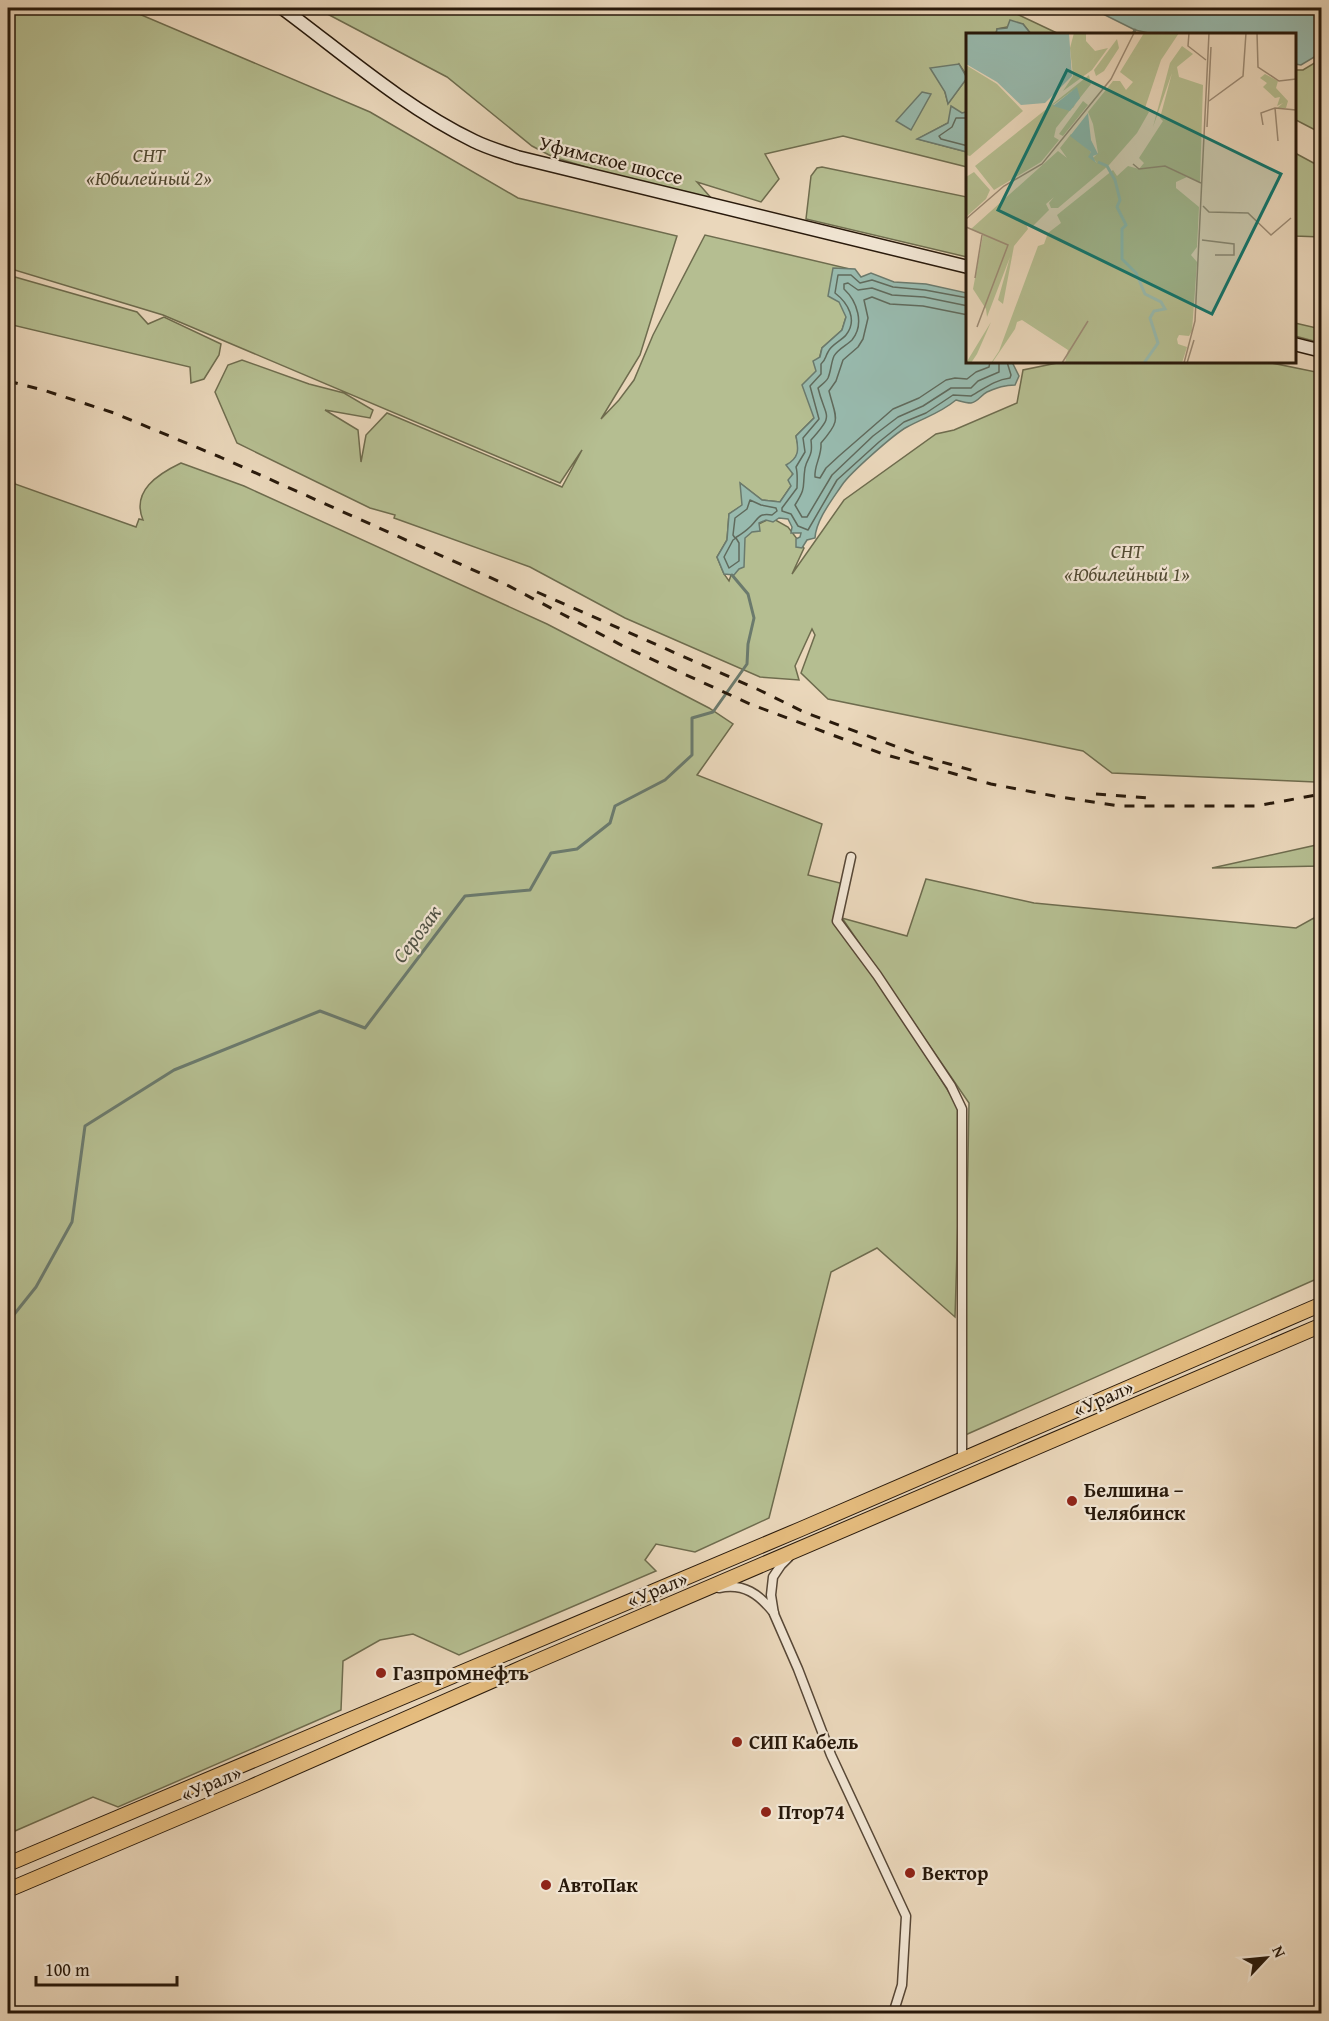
<svg xmlns="http://www.w3.org/2000/svg" width="1329" height="2021" font-family="'Gentium Book Plus',serif">
	<style>
		.green { fill: #b5be91; stroke: #6e6c4e; stroke-width: 1.5 }
		.water { fill: #98baae; stroke: #6b7a6d; stroke-width: 1.5 }
		.lines { fill: none; stroke-linecap: round; stroke-linejoin: round }
		.shore { stroke: #606a5c; stroke-width: 1.5 }
		.stream { stroke: #6b7a6d; stroke-width: 3 }
		.minor-casing { stroke: #584837; stroke-width: 11 }
		.secondary-casing { stroke: #28190b; stroke-width: 15 }
		.primary-casing { stroke: #28190b; stroke-width: 16 }
		.minor { stroke: #f1e5d3; stroke-width: 8 }
		.secondary { stroke: #f1e5d3; stroke-width: 12 }
		.primary { stroke: #e5bc7e; stroke-width: 14 }
		.rail { stroke: #28190b; stroke-width: 3; stroke-dasharray: 10 10; stroke-linecap: butt }
		.poi-dot { fill: #8f2418; stroke: #f1e5d3; stroke-width: 2 }
		.labels { text-anchor: middle; stroke-width: 4.5; stroke-linejoin: round; paint-order: stroke }
		.park-label { font-size: 20px; font-style: italic; fill: #524b33; stroke: #f1e5d3 }
		.street-label { font-size: 20px; fill: #28190b; stroke: #f1e5d3 }
		.poi-label { font-size: 20px; font-weight: bold; fill: #28190b; stroke: #f1e5d3; text-anchor: start }
		.water-label { font-size: 21px; font-style: italic; fill: #4f5144; stroke: #f1e5d3 }
		.inset-river { fill: none; stroke: #98baae; stroke-width: 3 }
		.inset-road { fill: none; stroke: #9c8b75; stroke-width: 1.5 }
		.view { fill: #0f766e; fill-opacity: 0.15; stroke: #0f766e; stroke-width: 3 }
		.inset-edge { fill: none; stroke: #28190b; stroke-width: 3 }
	</style>
	<rect width="100%" height="100%" fill="#ead7bb"/>
	<filter id="stains"><feTurbulence type="fractalNoise" baseFrequency=".00333" numOctaves="4"/><feColorMatrix values="0 0 0 0 .2 0 0 0 0 .09 0 0 0 0 .02 0 0 0 .5 -.17"/></filter>
	<radialGradient id="worn" r=".72"><stop offset=".6" stop-color="#630" stop-opacity="0"/><stop offset="1" stop-color="#630" stop-opacity=".3"/></radialGradient>
	<g class="green">
		<path d="M8,8H125L370,112L518,198L677,236L640,355L601,419L619,400L634,380L653,335L705,235L850,269L846,317L842,330L822,348L816,371L814,418L796,436L799,450L794,461L791,486L780,502L762,500L741,484L743,505L729,514L727,540L717,557L724,574L729,581C742,546 731,534 772,518L788,527L804,548L792,574L844,500L936,434L954,430L1017,403L1023,370L1057,363L1059,362H1267L1321,373L1322,747L1315,782L1112,773L1083,751L828,699L801,673L815,635L812,629L795,666L799,680L760,677L625,618L530,567L394,518L395,515L370,508L237,443L215,392L228,365L242,360L309,384L344,393L373,410L370,418L325,410L358,430L361,462L366,435L387,413L562,487L582,450L560,483L163,315L8,268Z"/>
		<polygon points="316,8 1004,8 1059,34 1031,34 1023,24 997,29 996,34 968,34 967,76 959,64 945,92 948,103 967,78 967,112 962,113 948,123 918,139 967,152 967,167 843,136 765,154 779,179 761,202 697,182 713,200 649,186 553,157 532,146 447,77"/>
		<polygon points="1321,59 1321,133 1294,119 1295,70 1303,70"/>
		<polygon points="1295,153 1321,167 1321,237 1295,236"/>
		<polygon points="822,167 967,197 967,257 806,219 811,176 817,168"/>
		<polygon points="8,275 137,312 148,324 164,317 221,344 219,355 204,379 191,383 190,367 8,324"/>
		<polygon points="1295,323 1321,329 1321,343 1295,336"/>
		<path d="M181,463L244,486L547,624L709,708L733,724L697,775L822,824L808,875L844,884L837,914L957,1105L961,1119L955,1317L877,1248L831,1272L769,1518L695,1552L656,1544L645,1560L656,1571L459,1655L413,1634L380,1640L343,1661L341,1710L118,1807L93,1797L8,1834V467L12,473L15,484L136,527L139,519L143,520C131,491 158,474 181,463Z"/>
		<polygon points="1321,844 1321,866 1212,868"/>
		<polygon points="926,879 1034,903 1296,928 1321,914 1321,1277 963,1436 969,1103 842,918 907,936"/>
	</g>
	<g class="water">
		<polygon points="1091,8 1321,8 1321,53 1301,65 1295,64 1294,34 1153,34 1135,30"/>
		<polygon points="1010,20 1023,24 1031,34 996,34 997,29 1007,28"/>
		<polygon points="959,64 967,78 948,104 945,92 930,68"/>
		<polygon points="922,92 931,94 911,130 896,121"/>
		<polygon points="951,106 962,113 967,112 967,152 917,139 948,123"/>
		<path d="M833,268L855,269L861,277L871,273L894,282L926,284L967,293L968,362H1012L1019,376L1015,385C1004,385 997,388 987,392C981,395 978,402 971,403C966,403 960,401 956,400C939,414 925,417 907,427C894,434 850,473 842,485C832,500 816,520 815,538L807,540L802,548L796,547V539L800,537L801,533H791L792,527L788,519L779,518L773,522L766,520L759,523L760,531L752,532L745,538L744,567L739,569L734,575L724,574L717,557L727,540L729,514L742,505L740,483L762,500L780,502L791,486L788,480L793,474L786,465C799,458 799,450 796,436L814,418L802,385L816,371L813,361L820,357L822,348L842,330L846,317L839,302L828,296Z"/>
	</g>
	<g class="lines">
		<g class="shore">
			<polyline points="968,118 956,118 952,127 939,136 941,139 968,146"/>
			<path d="M968,298L925,290L893,287L872,280L860,283L851,275H838L835,293C848,303 858,320 846,335C841,341 831,345 828,352C825,357 826,360 821,364V374L810,386L819,419L803,438L805,452L796,467C798,474 797,481 797,488L782,508V511L791,514L798,526L808,530L837,480L879,442L904,422L926,413L953,395L971,396C984,389 994,380 1010,378L1011,375L1007,362"/>
			<path d="M968,306L924,297L892,295L872,288L858,290L848,283L844,284V289C857,301 865,324 852,340C847,345 838,349 834,356C831,363 831,371 828,378C826,382 821,385 818,388C826,420 835,413 811,440C813,458 808,455 805,468C802,488 807,486 795,505L802,517H807L832,475L873,436L898,417L923,406L951,388H971L978,381L999,372V362"/>
			<path d="M968,315L923,306L890,304L872,297L864,300L868,318L863,339L858,347L843,360L836,381L829,391C836,419 842,419 821,443C822,456 814,465 815,477L820,478L826,468L839,456L893,409L919,398L946,380L955,378L967,379L976,372L989,367L990,362"/>
			<path d="M750,500L761,505L776,508L777,511L772,515C758,513 759,518 751,526C747,530 740,535 735,538L733,535L735,518L747,509Z"/>
			<polygon points="736,538 739,543 739,561 729,568 724,557 733,540"/>
		</g>
		<g class="stream">
			<polyline points="1133,34 1135,30"/>
			<polyline points="8,1322 36,1287 72,1222 85,1126 174,1070 320,1011 365,1028 465,896 530,890 551,853 577,849 610,823 615,806 665,780 692,755 692,718 713,712 747,664 748,644 754,618 748,594 732,575"/>
		</g>
		<defs>
			<g id="minor">
				<polyline points="851,857 837,921 877,975 951,1086 962,1109 962,1460"/>
				<polyline points="789,1557 781,1565 773,1577 771,1595 774,1614 798,1669 831,1755 906,1916 902,1985 893,2014"/>
				<path d="M719,1588C744,1583 759,1594 774,1613"/>
			</g>
			<g id="secondary">
				<path d="M282,8C344,54 404,107 474,141C488,148 503,152 517,157L968,267"/>
				<polyline points="1294,344 1322,351"/>
			</g>
			<g id="primary">
				<polyline points="8,1864 801,1529 1322,1304"/>
				<polyline points="8,1890 246,1789 528,1665 1322,1325"/>
			</g>
		</defs>
		<use href="#minor" class="minor-casing"/>
		<use href="#secondary" class="secondary-casing"/>
		<use href="#primary" class="primary-casing"/>
		<use href="#minor" class="minor"/>
		<use href="#secondary" class="secondary"/>
		<use href="#primary" class="primary"/>
		<g class="rail">
			<polyline points="8,381 43,390 114,413 220,457 507,585 625,647 750,704 883,754 991,784 1054,796 1120,806 1256,806 1322,794"/>
			<polyline points="537,592 757,689 804,712 924,757 978,772"/>
			<polyline points="1096,794 1150,798"/>
		</g>
	</g>
	<g class="poi-dot">
		<circle cx="1072" cy="1501" r="6"/>
		<circle cx="381" cy="1673" r="6"/>
		<circle cx="737" cy="1742" r="6"/>
		<circle cx="766" cy="1812" r="6"/>
		<circle cx="910" cy="1873" r="6"/>
		<circle cx="546" cy="1885" r="6"/>
	</g>
	<g class="labels">
		<g class="park-label">
			<text x="149" y="162">СНТ<tspan x="149" dy="23">«Юбилейный 2»</tspan></text>
			<text x="1127" y="558">СНТ<tspan x="1127" dy="23">«Юбилейный 1»</tspan></text>
		</g>
		<g class="street-label">
			<text transform="translate(611 160) rotate(14)" y="7">Уфимское шоссе</text>
			<text transform="translate(1103 1398) rotate(-24)" y="7">«Урал»</text>
			<text transform="translate(657 1589) rotate(-23)" y="7">«Урал»</text>
			<text transform="translate(211 1783) rotate(-23)" y="7">«Урал»</text>
		</g>
		<g class="poi-label">
			<text x="1084" y="1497">Белшина –<tspan x="1084" dy="23">Челябинск</tspan></text>
			<text x="393" y="1680">Газпромнефть</text>
			<text x="749" y="1749">СИП Кабель</text>
			<text x="778" y="1819">Птор74</text>
			<text x="922" y="1880">Вектор</text>
			<text x="558" y="1892">АвтоПак</text>
		</g>
		<g class="water-label">
			<text transform="translate(417 934) rotate(-53)" y="7">Серозак</text>
		</g>
	</g>
	<g transform="translate(966 33)">
		<rect width="330" height="330" fill="#ead7bb"/>
		<path d="M108,0H120V8L129,18L142,15L126,37L97,58L107,43L104,15ZM178,0H213L195,27L179,75L183,79L171,100L143,132L105,164L92,175H85L83,170L88,164L80,171L83,177L66,194L60,191L62,196L48,213L37,271L32,267L44,224L21,284L20,276L7,256L17,202L5,196L92,118L101,125L94,115L105,101L125,119L123,124L131,130L127,125L132,120L127,91L122,79L147,48H154L160,57L167,49L154,39ZM151,6L153,15L138,38L130,43L128,37ZM216,13L227,21L211,34L213,44L237,52L234,149L199,133L221,144L210,149V155L233,174L231,214L225,222L231,229L226,298L223,303L213,302L211,306L212,311L221,314L216,330H99L102,317L56,287L51,289L49,296L26,330H25L33,318L72,213L78,211L82,200L95,190L91,182L147,137L151,143L162,133L173,136L178,130L173,125L197,88L194,85L206,40L187,94L204,30ZM0,32L31,51L57,78L4,123L0,122ZM299,41L312,48L310,55L322,68L320,75L310,76L317,70L311,73L314,64L309,65L297,54L301,50L294,45ZM123,42L125,51L90,95L88,104L93,107L75,129L28,157L9,133ZM106,58L113,65L107,75L87,72ZM117,68L122,72L97,103L93,101ZM8,139L24,157L20,166L0,184V144ZM25,289L11,321L5,330H0Z" fill="#b5be91" fill-rule="evenodd"/>
		<path d="M0,0H103L106,43L79,70L55,72L31,49L0,31ZM111,54L114,65L104,78L87,73ZM122,80L125,107L132,121L127,123L130,130L122,124L125,119L104,103Z" fill="#98baae"/>
		<path class="inset-river" d="M132,129L141,133L149,147L154,167L151,174L160,192L156,196V226L170,240L179,261L195,269L199,276L188,278L184,285L192,310L178,330"/>
		<path class="inset-road" d="M223,0L222,13L240,27M291,0L292,34L313,48L330,46M243,68L277,43L280,0M309,75L312,108M297,92L295,80L309,75L330,77M241,94L245,14M167,131L173,136L199,133L235,150M237,173L243,179L282,180L305,202L325,185M0,186L38,153L76,131L145,46L168,0M0,194L42,212L11,294M236,207L268,211V222H249M9,245L16,202M96,330L122,288M218,330L229,288L243,0M221,330L228,307"/>
		<path class="view" d="M101,37L315,141L246,281L32,177Z"/>
		<rect width="330" height="330" class="inset-edge"/>
	</g>
	<rect width="1329" height="2021" fill="none" stroke="#ead7bb" stroke-width="30"/>
	<rect x="9" y="9" width="1311" height="2003" fill="none" stroke="#28190b" stroke-width="3"/>
	<rect x="15" y="15" width="1299" height="1991" fill="none" stroke="#28190b" stroke-width="1.5"/>
	<g transform="translate(1266 1958) rotate(64)" stroke="#f1e5d3" stroke-width="4.5" paint-order="stroke">
	<path d="M0-4.5L10 22L0 15L-10 22Z" fill="#28190b"/>
	<text y="-9" font-size="16" font-weight="bold" text-anchor="middle" fill="#28190b">N</text>
	</g>
	<path d="M36 1976v9h141v-9" fill="none" stroke="#28190b" stroke-width="3"/>
	<text x="45" y="1976" font-size="18" fill="#28190b" stroke="#f1e5d3" stroke-width="4.5" paint-order="stroke">100 m</text>
	<rect width="100%" height="100%" filter="url(#stains)"/>
	<rect width="100%" height="100%" fill="url(#worn)"/>
</svg>
